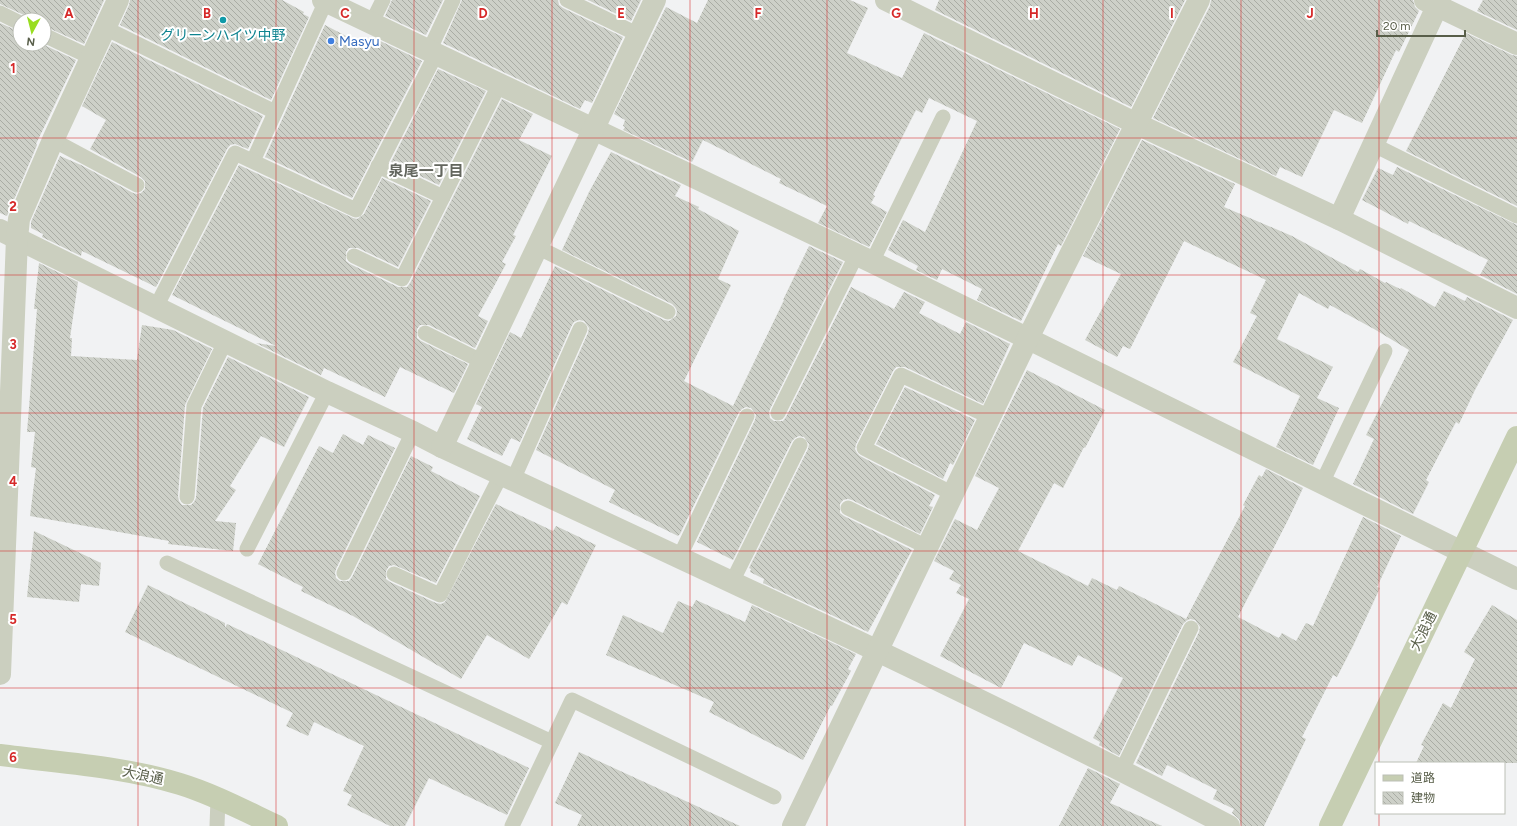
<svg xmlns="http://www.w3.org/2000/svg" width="1517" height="826" font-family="Figtree,'Noto Sans JP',sans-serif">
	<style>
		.building { fill: url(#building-back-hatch) }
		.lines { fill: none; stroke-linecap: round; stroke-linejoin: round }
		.service { stroke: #cbcfbf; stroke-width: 15 }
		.minor { stroke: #cbcfbf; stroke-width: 22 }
		.primary { stroke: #c6ceb2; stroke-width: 22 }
		.grid { fill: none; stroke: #d62828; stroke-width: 1; stroke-opacity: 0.55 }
		.culture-dot { fill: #0f9aa8; stroke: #fff; stroke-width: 1.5 }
		.shop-dot { fill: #3f7fe0; stroke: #fff; stroke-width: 1.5 }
		.labels { text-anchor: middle; stroke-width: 4; stroke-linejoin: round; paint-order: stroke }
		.culture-label { font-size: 14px; fill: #0d838f; stroke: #fff }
		.shop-label { font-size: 14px; fill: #366cbe; stroke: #fff; text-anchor: start }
		.street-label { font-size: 14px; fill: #585e49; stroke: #fff }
		.neighbourhood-label { font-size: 15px; font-weight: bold; fill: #63665e; stroke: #fff }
		.grid-label { font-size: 13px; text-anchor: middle; font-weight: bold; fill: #d62828; stroke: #fff; stroke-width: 4; stroke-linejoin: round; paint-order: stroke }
	</style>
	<defs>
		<pattern id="building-back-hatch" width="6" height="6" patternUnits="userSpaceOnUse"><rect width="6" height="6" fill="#cdd0c8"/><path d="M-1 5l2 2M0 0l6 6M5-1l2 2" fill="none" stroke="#a9aca4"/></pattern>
	</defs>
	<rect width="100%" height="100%" fill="#f1f2f3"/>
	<g class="building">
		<polygon points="0,0 104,0 84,44 44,26 44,20 28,20 24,15 0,4"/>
		<polygon points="130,0 282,0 304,12 303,14 309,17 271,100 120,25 129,5"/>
		<polygon points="392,0 443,0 426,35 385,16"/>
		<polygon points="462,0 558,0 559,5 563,8 623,37 592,103 585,100 580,109 443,43"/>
		<polygon points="588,0 641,0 631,21"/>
		<polygon points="708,0 850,0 868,8 847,53 902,78 924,33 1120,129 1061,246 1058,244 1021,321 977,300 982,289 942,269 937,280 916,270 918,266 888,250 903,220 925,232 977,121 929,98 922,113 916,110 873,195 875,196 871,203 887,212 869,247 818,223 827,206 779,183 781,179 703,140 692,162 623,130 625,127 623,126 625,120 614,114 666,7 697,23"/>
		<polygon points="939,0 1185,0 1131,107 935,10"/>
		<polygon points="1211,0 1413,0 1415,7 1419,11 1399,52 1396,50 1362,123 1334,110 1302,177 1280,167 1276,176 1153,118 1210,6"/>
		<polygon points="1483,0 1517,0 1517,30 1477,11"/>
		<polygon points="0,23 20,32 20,44 42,44 76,60 36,144 37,145 7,216 0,213"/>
		<polygon points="325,25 367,47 372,37 422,61 352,198 265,157"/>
		<polygon points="1466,33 1512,55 1517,56 1517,206 1406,151"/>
		<polygon points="112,42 263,116 248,149 235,144 230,145 227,149 156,287 82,251 81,256 42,237 43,234 31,228 31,222 60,156 81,165 133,193 137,194 141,193 145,189 145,181 141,177 90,149 106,120 82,106"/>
		<polygon points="438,69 486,91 439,185 391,162"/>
		<polygon points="502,99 533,114 519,140 552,156 513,235 516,236 502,262 506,264 478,316 488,321 475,348 429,325 420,325 417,329 417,338 421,341 468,364 454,393 400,367 385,397 324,368 321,375 256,343 276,346 172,295 239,165 353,218 357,219 364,214 382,178 431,201 398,267 358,248 349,248 346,252 346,261 350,264 398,287 407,287 410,283"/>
		<polygon points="1142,140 1235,184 1224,207 1292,236 1358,272 1360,269 1385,283 1386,282 1400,289 1401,288 1435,307 1444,291 1465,301 1467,297 1513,320 1475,390 1459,424 1456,422 1426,480 1429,482 1413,514 1353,484 1374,439 1366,435 1409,350 1374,329 1330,305 1328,309 1299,293 1277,339 1333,367 1317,398 1339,408 1313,465 1276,447 1300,396 1233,362 1257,316 1250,313 1266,280 1184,241 1130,349 1123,346 1117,357 1085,340 1121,274 1083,256"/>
		<polygon points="611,152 681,185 675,196 699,207 698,209 739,231 718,279 731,285 684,381 733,406 784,300 783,300 809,246 843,262 770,409 769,413 770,418 774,421 783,421 786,417 851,287 894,309 904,292 925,302 919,313 960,334 966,322 1010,344 983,404 905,367 896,367 893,371 856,444 855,449 857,453 860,456 935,495 929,506 933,507 920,534 852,500 848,499 843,500 840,504 840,513 844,516 912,550 868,632 763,583 764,579 750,572 751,569 749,568 808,449 809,444 804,437 799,436 795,438 792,441 733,560 697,542 755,420 756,415 751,408 746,407 742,409 739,412 680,534 678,536 609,502 615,490 536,450 588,333 589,328 584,321 579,320 574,322 572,325 520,442 511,438 502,456 467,439 482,407 476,404 510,332 521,338 555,266 664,320 669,321 676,316 677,311 675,307 672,304 562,250 589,192"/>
		<polygon points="1397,167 1517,225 1517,294 1480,275 1488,260 1409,221 1408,224 1362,200 1378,168 1393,175"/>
		<polygon points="39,263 78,282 70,338 72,338 71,356 137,360 142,325 173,330 212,349 185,405 178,496 179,501 182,505 191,505 194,502 196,498 203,408 228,357 309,397 284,447 261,436 230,486 236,490 215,521 236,523 233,551 168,544 169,541 30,516 36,468 31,467 35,432 27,432 37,309 34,309"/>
		<polygon points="1027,370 1105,410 1085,448 1084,447 1063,488 1054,483 1018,551 1088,586 1092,578 1117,590 1119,586 1186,619 1245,506 1243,505 1259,475 1262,477 1266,469 1303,488 1289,518 1238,617 1279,638 1282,633 1296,641 1306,623 1313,626 1363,517 1401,536 1377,587 1380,588 1353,646 1337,677 1333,675 1302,737 1306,739 1264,826 1241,826 1239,819 1232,813 1234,809 1213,799 1217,790 1167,765 1162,776 1136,763 1199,632 1200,627 1195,620 1190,619 1186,621 1183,624 1119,756 1099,745 1100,742 1093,738 1123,678 1078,655 1072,666 1024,643 1001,688 940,656 969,599 956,593 961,585 949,579 954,571 934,561 955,519 977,530 999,488 975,476"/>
		<polygon points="905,387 975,420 953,465 950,463 943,479 876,444"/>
		<polygon points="343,434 363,445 368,435 395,448 336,569 335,573 336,578 340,581 349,581 352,577 411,456 433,467 431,471 480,496 436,583 394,565 389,566 386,571 386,579 390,582 436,603 441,604 445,602 496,504 553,531 556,526 596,545 567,605 562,602 529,659 487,635 461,679 353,616 301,591 303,587 258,564 319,446 333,453"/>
		<polygon points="34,531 101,563 99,586 81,584 79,602 27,597"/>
		<polygon points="148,585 225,623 225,628 227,624 529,768 507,815 429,778 405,826 390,826 347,805 352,795 343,791 364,746 314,722 308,736 286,726 293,713 125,632"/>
		<polygon points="696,600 745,622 752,605 856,654 848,669 851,671 832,706 831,705 803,760 709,712 714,702 606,655 623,615 663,633 678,601 692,607"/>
		<polygon points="1492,605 1517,620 1517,763 1416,763 1424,746 1421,745 1443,703 1451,708 1475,659 1464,652"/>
		<polygon points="579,752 740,826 577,826 582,815 555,803"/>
		<polygon points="1088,768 1120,784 1110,803 1162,826 1059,826"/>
	</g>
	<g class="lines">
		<g class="service">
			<polyline points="567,0 639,35"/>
			<polyline points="0,13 20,23"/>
			<polyline points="371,24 383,0"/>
			<polyline points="105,28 275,112"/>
			<polyline points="44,35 92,58"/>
			<polyline points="429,51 453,0"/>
			<polyline points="53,140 137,185"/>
			<polyline points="1374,145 1517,216"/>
			<polyline points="253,161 326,1"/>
			<polyline points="378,166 443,197"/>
			<polyline points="537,247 668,312"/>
			<polyline points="354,256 402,279 499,85"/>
			<polyline points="872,262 943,117"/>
			<polyline points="156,307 235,153 356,210 436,54"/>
			<polyline points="425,333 483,362"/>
			<polyline points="778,413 856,256"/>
			<polyline points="513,480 580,329"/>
			<polyline points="1322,483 1385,351"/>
			<polyline points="953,494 864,448 901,375 990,417"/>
			<polyline points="187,497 194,406 225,342"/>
			<polyline points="848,508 927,547"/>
			<polyline points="247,549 327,392"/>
			<polyline points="679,558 747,416"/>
			<polyline points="167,563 552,742"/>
			<polyline points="344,573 413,432"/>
			<polyline points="394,574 440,595 501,475"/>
			<polyline points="732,582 800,445"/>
			<polyline points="1122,770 1191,628"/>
			<polyline points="217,826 218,799"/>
			<polyline points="512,826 572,700 774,797"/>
		</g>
		<g class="minor">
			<polyline points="323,0 872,262 1517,579"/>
			<polyline points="886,0 1137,124 1339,219 1517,308"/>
			<polyline points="1425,0 1517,44"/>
			<polyline points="1339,219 1440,0"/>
			<path d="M0,230L327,392L413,432L442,447C706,570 971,691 1229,826"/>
			<polyline points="442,447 655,0"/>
			<polyline points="0,674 17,238 19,219 53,140 118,0"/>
			<polyline points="793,826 1028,338 1199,0"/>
		</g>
		<g class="primary">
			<path d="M0,755C60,763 122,766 180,784C213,794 245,811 277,826"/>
			<polyline points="1330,826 1517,437"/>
		</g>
	</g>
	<path class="grid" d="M138,0V826M276,0V826M414,0V826M552,0V826M690,0V826M827,0V826M965,0V826M1103,0V826M1241,0V826M1379,0V763M0,138H1517M0,275H1517M0,413H1517M0,551H1517M0,688H1517M1379,813V826"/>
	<circle class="culture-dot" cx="223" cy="20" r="4"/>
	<circle class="shop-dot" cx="331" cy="41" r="4"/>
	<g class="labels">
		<g class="culture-label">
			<text x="223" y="40">グリーンハイツ中野</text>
		</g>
		<g class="shop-label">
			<text x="339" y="46">Masyu</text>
		</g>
		<g class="street-label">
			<text transform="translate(1423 631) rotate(-64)" y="5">大浪通</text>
			<text transform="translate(143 775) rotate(12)" y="5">大浪通</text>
		</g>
		<g class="neighbourhood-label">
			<text x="426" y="176">泉尾一丁目</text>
		</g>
	</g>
	<g class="grid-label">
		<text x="69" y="18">A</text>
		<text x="207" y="18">B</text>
		<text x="345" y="18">C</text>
		<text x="483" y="18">D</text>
		<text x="621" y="18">E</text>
		<text x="758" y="18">F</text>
		<text x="896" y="18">G</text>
		<text x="1034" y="18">H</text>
		<text x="1172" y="18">I</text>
		<text x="1310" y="18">J</text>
		<text x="13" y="73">1</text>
		<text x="13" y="211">2</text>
		<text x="13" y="349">3</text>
		<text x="13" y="486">4</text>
		<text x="13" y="624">5</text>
		<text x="13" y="762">6</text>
	</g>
	<rect x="1375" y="762" width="130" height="52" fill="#ffffff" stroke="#bcbfb6"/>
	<rect x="1383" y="775" width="20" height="6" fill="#c6ceb2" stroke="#bcbfb6"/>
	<text x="1411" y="782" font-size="12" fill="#585e49">道路</text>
	<rect x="1383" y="792" width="20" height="12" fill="url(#building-back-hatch)" stroke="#bcbfb6"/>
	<text x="1411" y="802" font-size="12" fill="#585e49">建物</text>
	<g transform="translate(32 32) rotate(187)"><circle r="19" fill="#ffffff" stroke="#bcbfb6"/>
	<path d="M0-3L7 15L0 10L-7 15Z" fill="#99dd21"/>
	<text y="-6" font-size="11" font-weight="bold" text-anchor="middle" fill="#585e49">N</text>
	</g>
	<path d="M1377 30v6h88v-6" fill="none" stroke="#585e49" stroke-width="2"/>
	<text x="1383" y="30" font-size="12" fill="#585e49" stroke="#ffffff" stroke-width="3" paint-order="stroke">20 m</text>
</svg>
